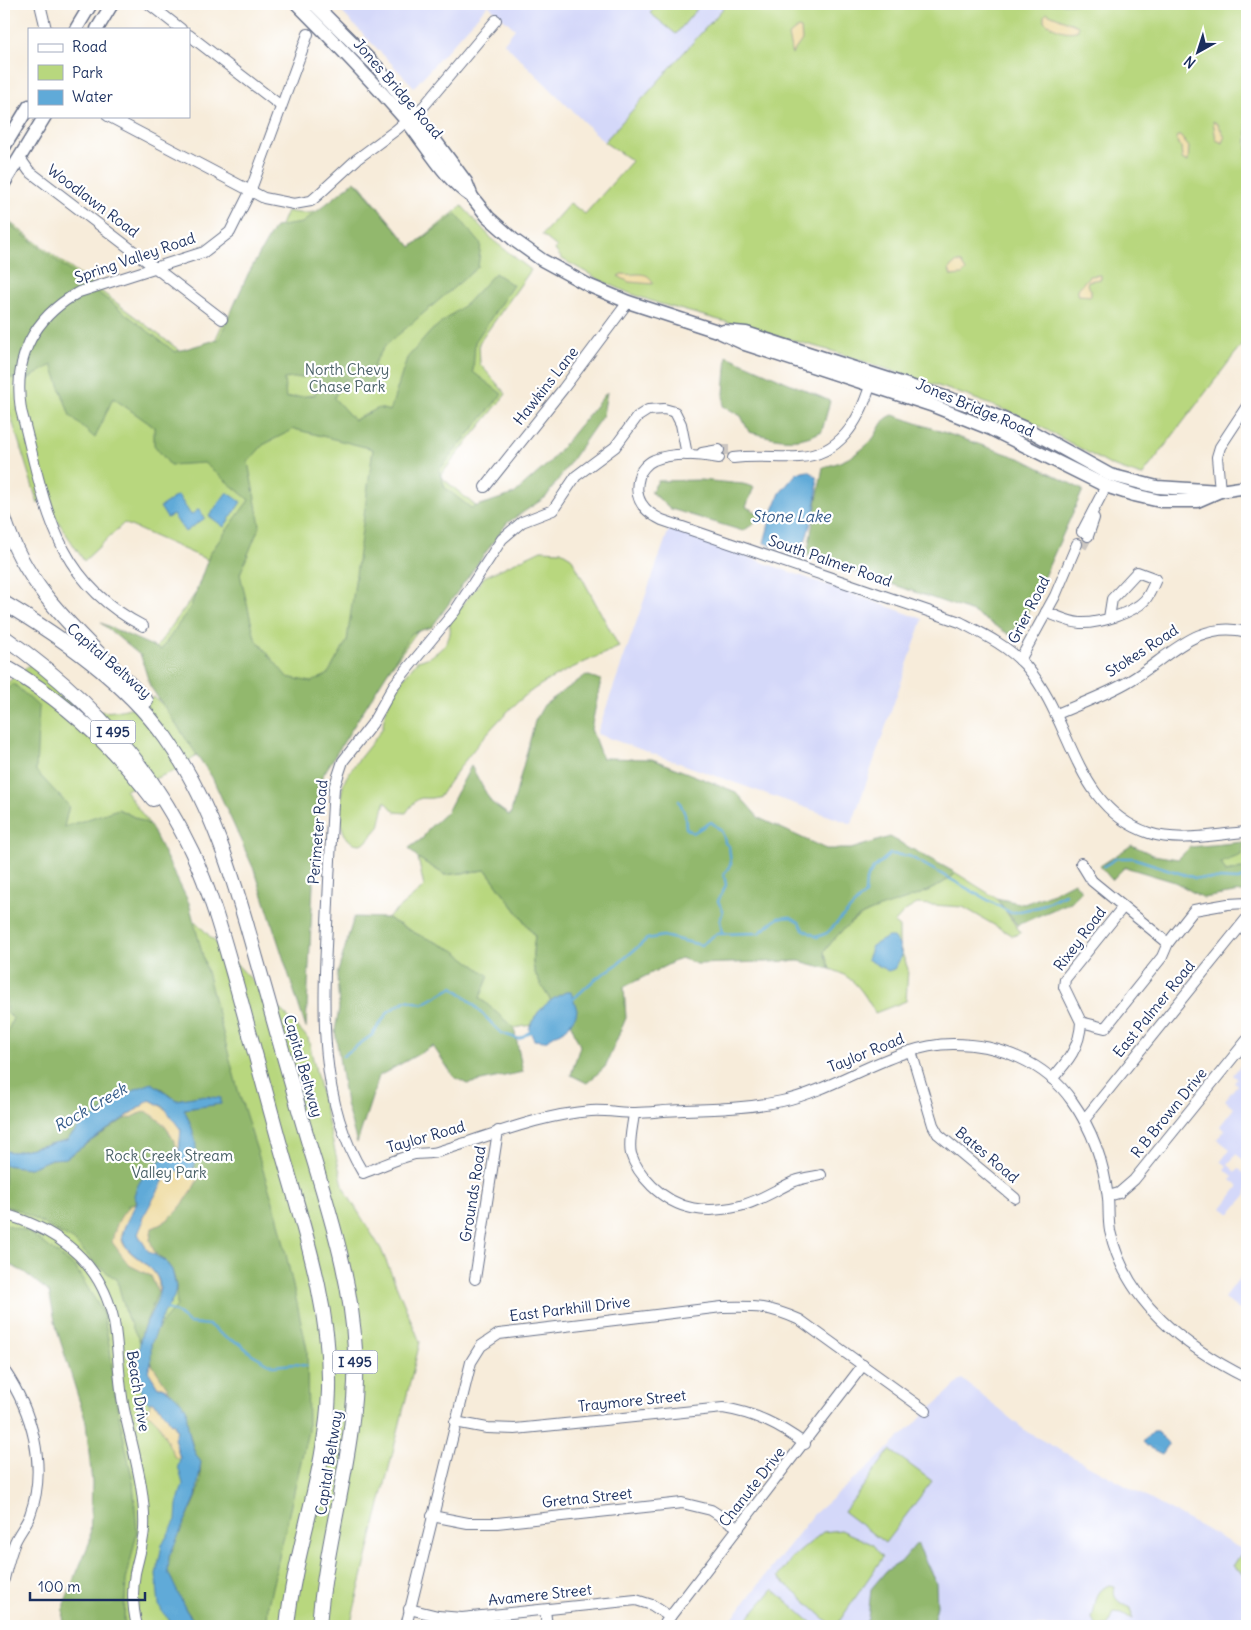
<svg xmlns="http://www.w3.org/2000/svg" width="1251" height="1630" font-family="Delius,sans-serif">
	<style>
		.built { fill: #d4d8f9 }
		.green { fill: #b8d77e; stroke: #6a836e }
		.forest { fill: #92b86d; stroke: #567466; fill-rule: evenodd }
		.sand { fill: #eeda9e; stroke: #84847e }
		.water { fill: #60aad8; stroke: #3e6c9b }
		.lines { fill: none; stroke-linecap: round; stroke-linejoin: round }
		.stream { stroke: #60aad8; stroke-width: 2.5 }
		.minor-tunnel { stroke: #cbc6c1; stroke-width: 10; stroke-dasharray: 10 5; stroke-linecap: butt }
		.minor-casing { stroke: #687189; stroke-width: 12 }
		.major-casing { stroke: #687189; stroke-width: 15 }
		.highway-casing { stroke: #687189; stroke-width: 16 }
		.minor { stroke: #fff; stroke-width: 10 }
		.major { stroke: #fff; stroke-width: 12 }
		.highway { stroke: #fff; stroke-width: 14 }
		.labels { text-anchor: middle; stroke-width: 4.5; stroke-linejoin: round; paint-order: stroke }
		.shield { fill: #fff; stroke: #5f6d8e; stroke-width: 1 }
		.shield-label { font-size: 14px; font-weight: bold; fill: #1b2f5e }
		.street-label { font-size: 15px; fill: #1b2f5e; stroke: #fff }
		.park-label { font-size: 15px; fill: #4a6168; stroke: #fff }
		.water-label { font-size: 16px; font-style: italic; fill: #335a89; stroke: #fff }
	</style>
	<rect width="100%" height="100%" fill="#fff"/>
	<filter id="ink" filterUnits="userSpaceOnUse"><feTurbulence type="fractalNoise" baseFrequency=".02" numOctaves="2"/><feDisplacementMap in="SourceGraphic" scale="10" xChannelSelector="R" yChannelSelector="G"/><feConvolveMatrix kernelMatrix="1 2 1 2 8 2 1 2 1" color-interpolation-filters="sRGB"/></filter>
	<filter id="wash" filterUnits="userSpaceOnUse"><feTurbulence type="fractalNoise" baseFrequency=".0096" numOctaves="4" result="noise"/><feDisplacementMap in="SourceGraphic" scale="20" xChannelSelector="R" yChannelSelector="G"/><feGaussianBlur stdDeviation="1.12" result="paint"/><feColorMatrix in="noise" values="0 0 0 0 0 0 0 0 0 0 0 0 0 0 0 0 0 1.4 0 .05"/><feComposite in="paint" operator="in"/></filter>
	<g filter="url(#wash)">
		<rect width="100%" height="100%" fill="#f7ecda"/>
		<g class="built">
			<polygon points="334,4 727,4 604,142 504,43 515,29 488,5 414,87"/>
			<polygon points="669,529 923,619 852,824 597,734"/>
			<polygon points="1247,1057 1247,1158 1245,1161 1236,1154 1228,1165 1236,1172 1239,1169 1247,1176 1247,1194 1230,1214 1222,1208 1239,1186 1231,1180 1233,1176 1224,1169 1227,1166 1221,1161 1230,1149 1217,1139 1225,1130 1220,1126 1234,1108 1225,1100 1237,1085 1234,1082 1237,1078 1233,1075"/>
			<polygon points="1247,1268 1247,1322 1244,1320 1247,1316 1224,1298"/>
			<polygon points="962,1379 1027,1432 1247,1552 1247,1626 726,1626 814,1514 873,1463"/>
		</g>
		<g class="green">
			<polygon points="658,4 701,4 676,34 650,13"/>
			<polygon points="727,4 1247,4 1247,338 1142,476 1112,466 1023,417 965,395 832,351 657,303 629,293 602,281 562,259 555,250 557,247 542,235 570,203 585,214 632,161 604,142"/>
			<path d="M358,183L411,247L462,206L494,241L531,270L479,343L480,364L506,394L440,476L496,523L269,835L152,653L217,564L124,523L84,561L55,517L47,488L38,504L4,394V218L187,356L210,352L222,325L264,264L287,211C321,219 334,203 358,183Z"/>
			<path d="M541,550L561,551L571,557L619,647C594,658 551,676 530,692C498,716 462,762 440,796C420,803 423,789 406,813L395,812L385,801L379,827L366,842L360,844C334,844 338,794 346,778C356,760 372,745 383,727C384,701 402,680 417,661C429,659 448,648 450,633C451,629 449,626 450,621L484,577Z"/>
			<path d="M39,657C46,667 50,681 58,691C80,720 127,715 154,697L210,746L177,770L125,790L150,825L118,809L175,947L195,921L308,1038L344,1189L381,1249L420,1342L350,1626H67L93,1549L103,1503L60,1289L4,1261V677L7,683Z"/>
			<polygon points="1244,842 1247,842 1247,868 1225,872 1221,862 1240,855"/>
			<path d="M418,858L445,875L486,870L535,936C530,970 533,972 551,1001L538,1012L531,1025L514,1028L503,1020L417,934L387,918L424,887Z"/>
			<path d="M956,873L996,898L1021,933L1013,936L963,907L917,904L905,911L894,923L899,927V945L908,969L906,1001L875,1013C864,993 854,976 830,969L824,952C835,937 850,920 867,913C897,899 930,896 956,873Z"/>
			<polygon points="890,1450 932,1481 885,1543 844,1512"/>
			<polygon points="841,1530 872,1544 883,1557 836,1626 833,1626 778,1577 792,1558 823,1532"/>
			<polygon points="1243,1551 1247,1553 1247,1576 1233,1566"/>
			<path d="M1109,1585L1115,1586C1112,1600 1119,1602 1131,1608L1132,1619L1122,1613L1114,1612L1109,1626H1096L1092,1618C1097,1604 1093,1592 1109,1585Z"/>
			<polygon points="773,1589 815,1626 741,1626"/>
		</g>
		<g class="forest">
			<path d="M355,181L411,247L456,214L481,244L478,267L385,346L373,365L381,371L366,391L345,379L334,398L354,420L379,408L390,411L407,358L432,330L467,303L495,273L513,285L475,342L473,372L502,394L439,470L445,488L471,508L514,494L549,463L607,392L603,415L546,497L507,523L432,627L412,633L318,783L306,1028L256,874L212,777L150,686L141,656L101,623L161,650L191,606L210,553L249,500L204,463L170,465L154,445V427L113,398L95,438L70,416L52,365L26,380L10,378L4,367V220L175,352L219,339L248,274L275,227L302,223ZM313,376L315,395L286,398L284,379ZM294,429L373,449L347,641L327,675L311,682L287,677L255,638L240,574L260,525L248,462L263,445Z"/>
			<path d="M727,356L830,401L822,431C795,445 778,439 749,432L741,416L723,406Z"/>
			<path d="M893,415L1022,459L1083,490L1028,612L1010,635L973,612L807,555L823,467C842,463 857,455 871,441C880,431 879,420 893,415Z"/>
			<polygon points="700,480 743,484 754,487 746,507 765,516 743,531 671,509 651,492 658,481"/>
			<path d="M586,675L601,680L591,729L602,758L652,759L736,792L759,818L826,849H851L890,837L956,873C930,896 898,900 867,913C850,920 835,937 824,952L830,969L799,961L697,964L681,958L624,987L626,1018L605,1067L587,1083L571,1075L580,1046L570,1022L574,1003L566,992L551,1001C533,972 530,970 535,936L486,870L445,875L418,858L409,848L423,838L428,829L447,812L471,766L491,802L510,816L535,721L544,705Z"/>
			<path d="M13,683L39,707L36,771L69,806L64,827L118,809L150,825L189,903L238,1090L278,1218L307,1349L308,1431L268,1605L267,1626H197C187,1610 172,1592 168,1573C162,1539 206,1507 200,1469C199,1464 196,1459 195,1454C192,1444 190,1435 187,1425C185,1419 186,1410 182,1403C180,1399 174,1397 171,1393C139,1357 146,1338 177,1306C176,1295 177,1281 172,1271C163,1252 145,1257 152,1228C174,1221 190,1196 199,1177L194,1168C199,1150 192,1125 184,1109L220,1104L209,1096L176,1100L161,1088L136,1089L79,1127L67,1140L14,1152L4,1151V1040L13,1018L7,1012L4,986V693Z"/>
			<polygon points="1244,842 1241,855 1221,863 1226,872 1247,868 1247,891 1203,898 1175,882 1125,867 1112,880 1100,866 1132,845 1153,855 1178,859 1190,847"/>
			<polygon points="1074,882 1082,891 1071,902 1017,925 996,898 1024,904 1053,893"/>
			<polygon points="354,917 387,918 417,934 454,950 489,976 480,998 514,1028 523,1072 467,1084 454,1077 433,1046 379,1076 357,1143 346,1104 335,1030 339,1009 337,975"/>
			<path d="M145,1110C165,1121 169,1131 179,1151L171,1153L137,1202L127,1206L129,1265L151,1276L158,1292L142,1332L141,1344L127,1317L117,1280L96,1264L73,1240L18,1210L4,1206V1165L29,1168L51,1159L66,1158L124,1119L131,1118Z"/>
			<polygon points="4,1224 29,1232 75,1267 103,1313 110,1349 116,1401 133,1482 137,1532 126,1581 124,1620 126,1626 63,1626 64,1604 90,1541 92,1483 86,1422 57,1330 49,1292 24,1272 4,1262"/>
			<polygon points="917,1543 936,1583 937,1606 932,1626 863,1626 868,1619 871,1589 886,1571 901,1562"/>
		</g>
		<g class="sand">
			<path d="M1047,13L1078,26V30C1068,35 1052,28 1044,21V16Z"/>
			<polygon points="798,28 801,29 802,40 792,54 788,36"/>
			<polygon points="1213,121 1218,124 1225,138 1223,143 1216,140"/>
			<polygon points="1177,136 1180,136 1189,147 1188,162 1182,159 1181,147 1176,139"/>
			<polygon points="957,262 961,263 966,271 962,275 951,276 949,269"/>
			<path d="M622,274C634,276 649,269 653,284L629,282L618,276Z"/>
			<polygon points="1101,275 1101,279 1088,281 1087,285 1091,290 1091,296 1078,295 1078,289 1089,276"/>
			<path d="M150,1100C161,1106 179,1116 181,1131C182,1136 180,1145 179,1151C169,1131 165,1121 145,1111L131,1118L124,1119Z"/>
			<path d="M194,1168L199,1177C190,1196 174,1221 152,1228L150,1240L156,1256L148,1251L138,1234L142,1219L156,1192L164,1180L175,1171L183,1173Z"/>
			<path d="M137,1202C132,1212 125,1223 122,1234C117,1257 166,1263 158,1292L151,1276L129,1265L112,1242C115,1225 122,1209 137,1202Z"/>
			<polygon points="151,1363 171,1393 162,1387 158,1387 148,1371"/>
			<polygon points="151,1401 166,1413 171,1424 173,1423 177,1431 174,1438 180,1458 175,1458 159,1424 147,1412"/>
		</g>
		<g class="water">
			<path d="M808,471C813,473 817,476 817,482C819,505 807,533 801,555L764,543L772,513L780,493L797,473Z"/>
			<polygon points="227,492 241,502 224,527 209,516"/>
			<polygon points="178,495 191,515 199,509 205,518 185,532 173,515 167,518 160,507"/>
			<polygon points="888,937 893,937 899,945 902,956 894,969 888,971 867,959 872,946"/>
			<path d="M566,992H571L577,1010L576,1015L567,1028L545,1041L534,1040L529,1029C536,1011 548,1000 566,992Z"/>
			<path d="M152,1083L176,1100L199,1096L221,1098V1104L184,1109C193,1128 200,1147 194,1168L183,1173L175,1171L164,1180L142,1219L143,1222L138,1234L148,1251L165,1261L172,1270L176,1287L174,1297L164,1313L151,1344V1363L148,1371L158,1387C168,1387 180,1400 186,1408C187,1423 190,1450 201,1462L196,1497L169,1557L168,1572L186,1610L197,1626H175L163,1613L159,1605L156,1575L162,1545L176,1520L177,1505L183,1484L178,1466L180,1458L174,1438L177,1431L174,1423L171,1424C166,1414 161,1407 151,1401L149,1403C134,1390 137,1348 143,1330C148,1317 159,1302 160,1287C160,1263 117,1254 123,1233C125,1223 132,1212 137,1202L134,1196C139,1175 159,1158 179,1151L181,1130L164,1107L150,1100L66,1158L51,1159L30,1168L4,1165V1151L14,1152L67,1140L79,1127L136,1089Z"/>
			<polygon points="1152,1432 1157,1432 1169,1444 1162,1454 1148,1447 1143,1442"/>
		</g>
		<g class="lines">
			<g class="stream">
				<path d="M679,801L685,814L686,828L693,833L711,822C719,828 724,832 725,843L729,846L731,864L724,874L726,885L718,901L723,911L720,920L722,933"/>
				<polyline points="1104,866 1117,858 1133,858 1195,878 1238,880 1247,877"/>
				<polyline points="571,1001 594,980 618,964 647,939 663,936 701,945 716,934 759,933 778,918 791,917 799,922 803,929 817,937 827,933 865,894 866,880 873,869 890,854 909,856 1011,913 1038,907 1065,894"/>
				<polyline points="343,1056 372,1035 389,1011 407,1000 423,1004 453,987 467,998 501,1033 519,1039 531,1031"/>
				<polyline points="163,1308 176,1312 189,1323 209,1325 226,1338 239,1343 252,1354 273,1366 295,1364 307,1366"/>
			</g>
		</g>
	</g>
	<g filter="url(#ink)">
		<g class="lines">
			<g class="minor-tunnel">
				<polyline points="719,450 732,450"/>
				<polyline points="1082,547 1088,536"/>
			</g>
			<defs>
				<g id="minor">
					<polyline points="40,4 46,29"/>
					<polyline points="149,4 181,29"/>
					<polyline points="189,35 281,106"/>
					<polyline points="108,116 264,198 294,204 311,201 318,195 357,159 396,130 424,106 496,20"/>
					<polyline points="20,158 29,171 222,319"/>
					<polyline points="702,453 719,450"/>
					<path d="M687,455L681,424L675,412L664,409L648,410L637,417L615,447L576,476L553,510L522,522L502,539L455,611L394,685L372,724L343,761L334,788C331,834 329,879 327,925C323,1008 318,1100 363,1173C380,1167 398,1158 415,1154C422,1153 430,1154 437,1152C488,1137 537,1115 591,1111C606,1110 620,1113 635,1113C651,1113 667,1110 684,1110C718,1109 749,1108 782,1101C839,1089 894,1044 953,1044C999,1044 1045,1062 1072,1101C1092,1129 1104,1163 1108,1198C1109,1209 1108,1220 1110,1231C1126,1303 1185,1347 1247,1378"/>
					<path d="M719,458C699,455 674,452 654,460C647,463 640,471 639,477C633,498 643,511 662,520L960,622C983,634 1008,646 1026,666C1073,721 1074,808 1149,833C1180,843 1216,834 1247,832"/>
					<path d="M733,458C756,455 776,458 799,457C840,455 859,421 870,386"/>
					<polyline points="485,487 563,389 628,302"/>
					<polyline points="1220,491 1217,457 1220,447 1247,406"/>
					<polyline points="1082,532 1106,486"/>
					<polyline points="1088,536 1094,518"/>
					<path d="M1046,612C1057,616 1068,622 1080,623C1098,624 1133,613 1145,600C1150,594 1153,586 1156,579L1137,572L1112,599L1109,618"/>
					<path d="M143,626C51,579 45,500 21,410C13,358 33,318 79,292L204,252L230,232L250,192L308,34"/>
					<polyline points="1020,660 1055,596 1077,544"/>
					<path d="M1057,714C1082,703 1108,694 1131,680C1169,657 1198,619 1247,632"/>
					<polyline points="1081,863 1092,881 1168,943"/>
					<polyline points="1123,907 1065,979 1064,987 1081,1022 1105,1028 1162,957 1168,943 1194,910 1228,904 1247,903"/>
					<polyline points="911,1051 933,1125 938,1134 1015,1198"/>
					<path d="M1052,1079C1068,1061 1080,1047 1081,1022"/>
					<path d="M634,1113C633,1125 628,1142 631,1154C635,1167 643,1177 652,1186C678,1211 706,1214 740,1206C760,1201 777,1189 795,1181C803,1178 813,1177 821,1175"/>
					<polyline points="1084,1120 1247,918"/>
					<polyline points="1108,1196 1119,1193 1134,1180 1247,1040"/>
					<path d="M4,1214C59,1230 102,1263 114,1322C119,1351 118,1380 124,1409C132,1447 146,1490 144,1529C143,1544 138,1559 135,1573C132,1590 133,1610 137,1626"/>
					<polyline points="475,1279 498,1131"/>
					<path d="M4,1370C32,1411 48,1466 30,1515C26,1525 19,1533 15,1542C10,1554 7,1567 4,1579"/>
					<path d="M455,1422L487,1428L515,1429L723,1408C755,1413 779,1425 805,1444"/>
					<polyline points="432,1516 468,1523 497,1523 682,1503 711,1510 739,1528"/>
					<polyline points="409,1609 438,1616 462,1618 636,1600 652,1605 670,1617"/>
					<polyline points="545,1610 547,1626"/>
					<path d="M406,1626L471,1362L481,1346L499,1334L722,1307C756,1306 769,1306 800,1320L926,1411"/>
					<polyline points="663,1626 863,1365"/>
				</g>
				<g id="major">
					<path d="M297,4C334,41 370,79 405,119C427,145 443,178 472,197"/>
					<polyline points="314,4 377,67 423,124 466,182 472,197 488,217 514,240 542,260 590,286 628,302 717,331 745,344 931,405 991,429 1106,486 1134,495 1160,501 1197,501 1220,491 1247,487"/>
					<polyline points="76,29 91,4"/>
					<polyline points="97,29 112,4"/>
					<polyline points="4,147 29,106"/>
					<polyline points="4,183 45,116"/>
					<polyline points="724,331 746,333 972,406 1027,429 1110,475 1157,487 1220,491"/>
				</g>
				<g id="highway">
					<path d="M4,518C28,597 92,643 146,701"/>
					<path d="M4,603C63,638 124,681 165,737C212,802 235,882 256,958C270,1007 284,1056 298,1106C320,1185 351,1267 355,1350C359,1444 326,1533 319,1626"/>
					<path d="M4,637C84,693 150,763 192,852C212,895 224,941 237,987C250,1036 264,1085 277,1134C300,1218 331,1302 329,1390C327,1470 295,1547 287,1626"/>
					<path d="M4,666C63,699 112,745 153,799"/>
				</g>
			</defs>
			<use href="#minor" class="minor-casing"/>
			<use href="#major" class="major-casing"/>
			<use href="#highway" class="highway-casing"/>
			<use href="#minor" class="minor"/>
			<use href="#major" class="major"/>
			<use href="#highway" class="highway"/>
		</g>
	</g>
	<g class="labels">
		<g class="shield">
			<rect x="90.5" y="720.5" width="45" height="23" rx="4"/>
			<rect x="332.5" y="1350.5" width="45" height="23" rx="4"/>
		</g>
		<g class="shield-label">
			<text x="113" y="737">I 495</text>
			<text x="355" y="1367">I 495</text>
		</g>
		<g class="street-label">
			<text transform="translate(398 89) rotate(49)" y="5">Jones Bridge Road</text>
			<text transform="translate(93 201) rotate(37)" y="5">Woodlawn Road</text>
			<text transform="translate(135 258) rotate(-19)" y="5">Spring Valley Road</text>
			<text transform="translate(546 386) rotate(-52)" y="5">Hawkins Lane</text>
			<text transform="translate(975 408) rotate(23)" y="5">Jones Bridge Road</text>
			<text transform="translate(830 561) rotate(19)" y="5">South Palmer Road</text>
			<text transform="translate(1029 610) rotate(-63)" y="5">Grier Road</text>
			<text transform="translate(1142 651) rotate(-33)" y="5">Stokes Road</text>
			<text transform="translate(109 661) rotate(41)" y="5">Capital Beltway</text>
			<text transform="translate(318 832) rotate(-85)" y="5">Perimeter Road</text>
			<text transform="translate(1080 939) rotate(-53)" y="5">Rixey Road</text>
			<text transform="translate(1154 1009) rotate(-51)" y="5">East Palmer Road</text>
			<text transform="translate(866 1053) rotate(-22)" y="5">Taylor Road</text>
			<text transform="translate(303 1066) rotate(74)" y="5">Capital Beltway</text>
			<text transform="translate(1169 1113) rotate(-51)" y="5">R B Brown Drive</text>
			<text transform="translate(426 1137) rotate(-16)" y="5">Taylor Road</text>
			<text transform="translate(987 1155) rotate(40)" y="5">Bates Road</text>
			<text transform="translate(473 1194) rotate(-81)" y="5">Grounds Road</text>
			<text transform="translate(570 1309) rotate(-7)" y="5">East Parkhill Drive</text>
			<text transform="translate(138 1391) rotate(81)" y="5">Beach Drive</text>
			<text transform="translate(632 1401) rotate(-6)" y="5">Traymore Street</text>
			<text transform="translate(329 1463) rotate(-81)" y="5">Capital Beltway</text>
			<text transform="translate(752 1487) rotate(-52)" y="5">Chanute Drive</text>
			<text transform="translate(587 1498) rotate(-6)" y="5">Gretna Street</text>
			<text transform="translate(540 1595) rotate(-6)" y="5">Avamere Street</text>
		</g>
		<g class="park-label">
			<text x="347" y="375">North Chevy<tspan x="347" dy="17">Chase Park</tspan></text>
			<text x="169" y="1161">Rock Creek Stream<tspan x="169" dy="17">Valley Park</tspan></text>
		</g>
		<g class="water-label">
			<text x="791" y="522">Stone Lake</text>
			<text transform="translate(90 1107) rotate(-30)" y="6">Rock Creek</text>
		</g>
	</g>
	<rect width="1251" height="1630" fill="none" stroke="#fff" stroke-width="20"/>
	<rect x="28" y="28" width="162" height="90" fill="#ffffff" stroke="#a4acbf"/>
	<rect x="38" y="44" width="25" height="8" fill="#ffffff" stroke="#a4acbf"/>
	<text x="72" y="52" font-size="15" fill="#1b2f5e">Road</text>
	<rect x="38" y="65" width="25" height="15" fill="#b8d77e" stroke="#a4acbf"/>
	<text x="72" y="78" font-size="15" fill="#1b2f5e">Park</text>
	<rect x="38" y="90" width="25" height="15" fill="#60aad8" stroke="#a4acbf"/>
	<text x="72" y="102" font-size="15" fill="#1b2f5e">Water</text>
	<g transform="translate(1198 52) rotate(219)" stroke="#ffffff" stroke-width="4" paint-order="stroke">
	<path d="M0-4L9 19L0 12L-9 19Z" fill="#1b2f5e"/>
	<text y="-8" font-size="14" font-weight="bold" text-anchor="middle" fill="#1b2f5e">N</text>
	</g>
	<path d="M30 1592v8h115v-8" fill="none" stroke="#1b2f5e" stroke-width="2.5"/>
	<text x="38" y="1592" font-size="15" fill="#1b2f5e" stroke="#ffffff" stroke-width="4" paint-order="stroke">100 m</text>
</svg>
